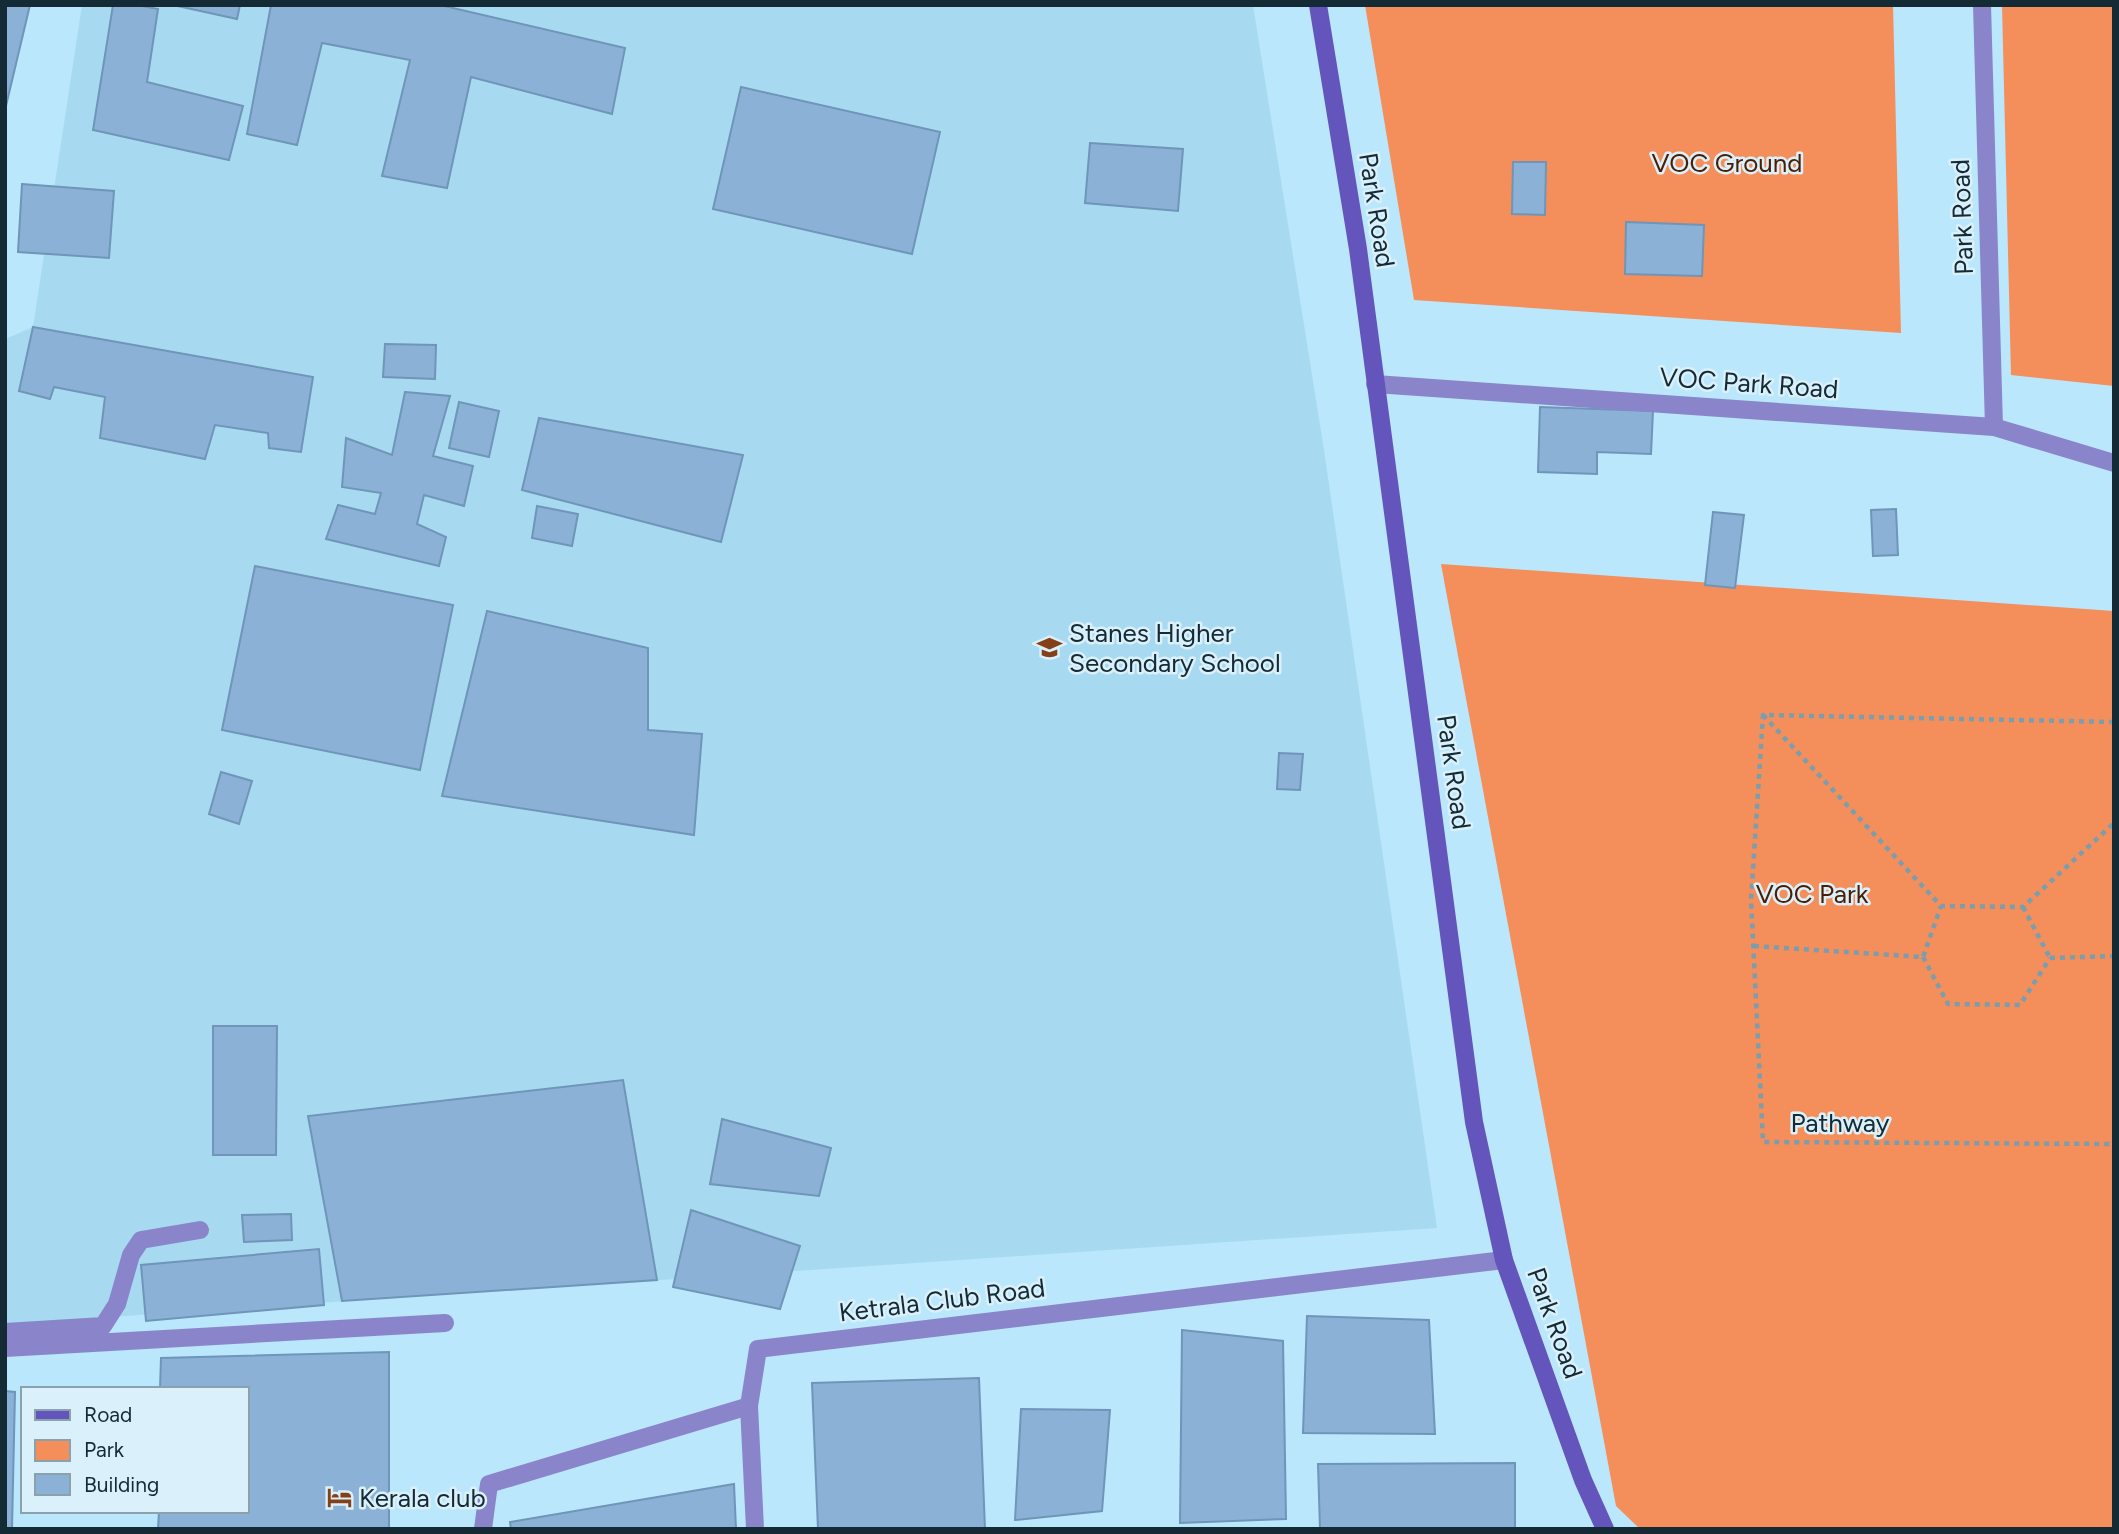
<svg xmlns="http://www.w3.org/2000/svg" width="2119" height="1534" font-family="Figtree,sans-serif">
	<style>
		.built { fill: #a7daf0 }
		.green { fill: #f48e5b }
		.building { fill: #8bb2d6; stroke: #6f95b8; stroke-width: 2 }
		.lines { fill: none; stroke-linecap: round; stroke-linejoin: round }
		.path { stroke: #7a9eae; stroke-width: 4.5; stroke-dasharray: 5 5; stroke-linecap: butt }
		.service { stroke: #8a85ca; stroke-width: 18 }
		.minor { stroke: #8a85ca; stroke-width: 18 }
		.secondary { stroke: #6455bc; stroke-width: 18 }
		.labels { text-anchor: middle; stroke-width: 5; stroke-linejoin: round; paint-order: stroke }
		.park-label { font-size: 26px; fill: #4b1d02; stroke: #daf0fa }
		.street-label { font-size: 26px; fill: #142b35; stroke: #daf0fa }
		.poi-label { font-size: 26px; fill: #142b35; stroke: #daf0fa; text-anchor: start }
	</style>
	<rect width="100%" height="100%" fill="#bae7fb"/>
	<polygon class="built" points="82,5 1253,5 1324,450 1437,1228 5,1324 5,339 33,327"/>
	<g class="green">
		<polygon points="1365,5 1893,5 1901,333 1414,300"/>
		<polygon points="2002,5 2114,5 2114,386 2011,375"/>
		<polygon points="1441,564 2114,611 2114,1529 1640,1529 1616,1506"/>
	</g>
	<g class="building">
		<polygon points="5,5 30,5 5,110"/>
		<polygon points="113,5 137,5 158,9 147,82 243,106 229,160 93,130"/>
		<polygon points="173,5 240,5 237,19"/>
		<polygon points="271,5 440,5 625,48 612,114 471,77 447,188 382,176 410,60 322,43 297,145 247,134"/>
		<polygon points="741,87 940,132 912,254 713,209"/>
		<polygon points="1090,143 1183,149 1178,211 1085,203"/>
		<polygon points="1513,162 1546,162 1545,215 1512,214"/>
		<polygon points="22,184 114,191 109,258 18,252"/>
		<polygon points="1626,222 1704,225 1702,276 1625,274"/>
		<polygon points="33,327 313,377 301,452 269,448 268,433 215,425 205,459 100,438 105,397 54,387 50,399 19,391"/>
		<polygon points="385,344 436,345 435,379 383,377"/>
		<polygon points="405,392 450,396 433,456 473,466 464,506 424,495 417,524 446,537 439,566 326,539 338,505 375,514 381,493 342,487 346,438 392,455"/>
		<polygon points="459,402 499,411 489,457 449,448"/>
		<polygon points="1540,407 1653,411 1651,454 1597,452 1597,474 1538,472"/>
		<polygon points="539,418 743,455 721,542 522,490"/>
		<polygon points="537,506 578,514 572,546 532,538"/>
		<polygon points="1896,509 1898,555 1873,556 1871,510"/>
		<polygon points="1713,512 1744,515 1735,588 1705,585"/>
		<polygon points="255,566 453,605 420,770 222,730"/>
		<polygon points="487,611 648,648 648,730 702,734 694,835 442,796"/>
		<polygon points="1279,753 1303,754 1300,790 1277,789"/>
		<polygon points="221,772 252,781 239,824 209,814"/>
		<polygon points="213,1026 277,1026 276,1155 213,1155"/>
		<polygon points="623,1080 657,1280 342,1301 308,1116"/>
		<polygon points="722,1119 831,1148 819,1196 710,1184"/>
		<polygon points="691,1210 800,1246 780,1309 673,1287"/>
		<polygon points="291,1214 292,1240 244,1242 242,1215"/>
		<polygon points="319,1249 324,1305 146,1321 141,1265"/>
		<polygon points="1307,1316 1429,1320 1435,1434 1303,1433"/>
		<polygon points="1182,1330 1283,1341 1286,1519 1180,1523"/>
		<polygon points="389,1352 389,1529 158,1529 159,1511 247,1511 247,1389 160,1389 161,1358"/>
		<polygon points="979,1378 985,1529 818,1529 812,1383"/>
		<polygon points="145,1387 145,1389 24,1389"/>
		<polygon points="5,1391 15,1392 12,1529 5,1529"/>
		<polygon points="1021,1409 1110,1410 1102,1511 1015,1520"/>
		<polygon points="1515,1463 1515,1529 1320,1529 1318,1464"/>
		<polygon points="734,1484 736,1529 511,1529 510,1522"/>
	</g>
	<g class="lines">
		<g class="path">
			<polyline points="1763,715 1941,906 2023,907 2114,823"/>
			<polyline points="2114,722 1763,715 1751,900 1763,1142 2114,1144"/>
			<polyline points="2023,907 2050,958"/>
			<polyline points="1754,946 1923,957 1941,906"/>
			<polyline points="1923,957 1948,1004 2020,1005 2050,958"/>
			<polyline points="2050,958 2114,956"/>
		</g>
		<polyline class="service" points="5,1332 103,1326 117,1304 131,1255 141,1240 200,1230"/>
		<g class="minor">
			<polyline points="1982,5 1994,427"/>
			<polyline points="1375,384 1994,427 2114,463"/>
			<polyline points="5,1348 445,1323"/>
			<polyline points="483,1529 489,1484 749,1406"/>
			<polyline points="755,1529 749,1406 758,1349 1504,1260"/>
		</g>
		<polyline class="secondary" points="1318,5 1358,249 1474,1122 1504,1260 1583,1480 1605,1529"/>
	</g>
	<defs>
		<symbol id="school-bare" viewBox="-9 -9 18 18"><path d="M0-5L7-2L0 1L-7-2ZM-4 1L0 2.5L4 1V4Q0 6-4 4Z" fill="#854019" stroke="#daf0fa" stroke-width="2.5" paint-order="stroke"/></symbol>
		<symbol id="hotel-bare" viewBox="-9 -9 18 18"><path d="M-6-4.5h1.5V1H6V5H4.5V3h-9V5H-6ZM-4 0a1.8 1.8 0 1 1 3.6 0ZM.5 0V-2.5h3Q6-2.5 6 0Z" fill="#854019" stroke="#daf0fa" stroke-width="2.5" paint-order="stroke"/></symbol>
	</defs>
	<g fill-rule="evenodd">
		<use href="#school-bare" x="1032" y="630" width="35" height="35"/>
		<use href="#hotel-bare" x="322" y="1480" width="35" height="35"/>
	</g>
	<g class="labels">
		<g class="park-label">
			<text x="1727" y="172">VOC Ground</text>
			<text x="1812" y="903">VOC Park</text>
		</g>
		<g class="street-label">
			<text transform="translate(1377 210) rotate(81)" y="9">Park Road</text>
			<text transform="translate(1962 217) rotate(-92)" y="9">Park Road</text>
			<text transform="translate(1749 383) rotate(4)" y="9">VOC Park Road</text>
			<text transform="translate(1454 772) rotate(82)" y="9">Park Road</text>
			<text x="1840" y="1132">Pathway</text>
			<text transform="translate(942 1300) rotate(-7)" y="9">Ketrala Club Road</text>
			<text transform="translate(1555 1323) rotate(70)" y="9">Park Road</text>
		</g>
		<g class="poi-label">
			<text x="1069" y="642">Stanes Higher<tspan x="1069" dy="30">Secondary School</tspan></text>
			<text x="359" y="1507">Kerala club</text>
		</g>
	</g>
	<rect width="2119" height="1534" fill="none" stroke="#142b35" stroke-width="14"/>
	<rect x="21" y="1387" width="228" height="126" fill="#daf0fa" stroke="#8ba1ab" stroke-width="2"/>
	<rect x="35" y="1410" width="35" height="10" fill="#6455bc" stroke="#8ba1ab" stroke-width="2"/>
	<text x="84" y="1422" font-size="21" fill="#142b35">Road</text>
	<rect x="35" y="1440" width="35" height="21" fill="#f48e5b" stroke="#8ba1ab" stroke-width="2"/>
	<text x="84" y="1457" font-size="21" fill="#142b35">Park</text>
	<rect x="35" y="1474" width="35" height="21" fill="#8bb2d6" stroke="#8ba1ab" stroke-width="2"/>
	<text x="84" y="1492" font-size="21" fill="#142b35">Building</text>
</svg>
